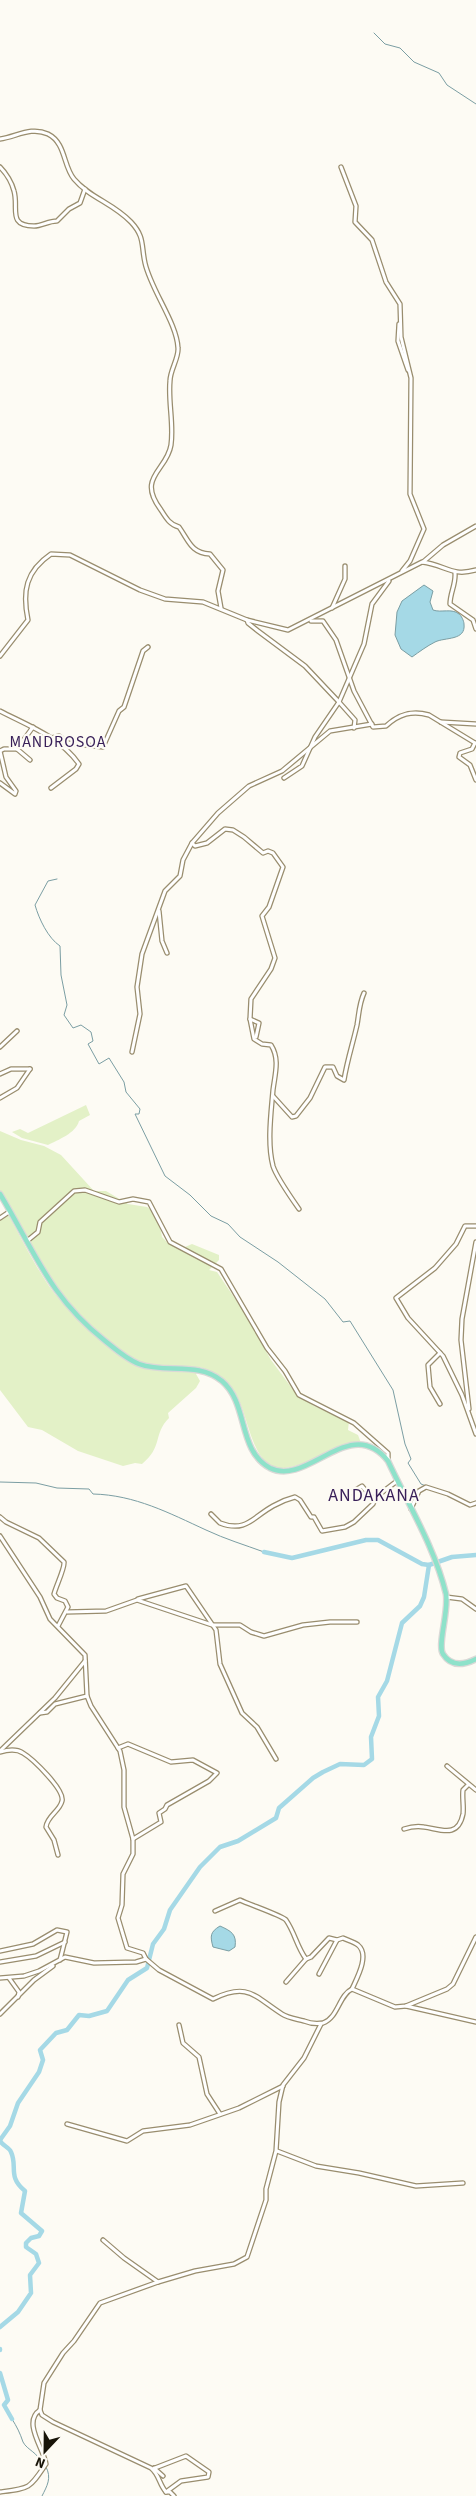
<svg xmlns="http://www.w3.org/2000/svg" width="476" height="2496" font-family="'Source Sans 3',sans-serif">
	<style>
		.green { fill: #e3f1c7 }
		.water { fill: #a5d9e6; stroke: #7b9ea3 }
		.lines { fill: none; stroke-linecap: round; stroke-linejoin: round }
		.stream { stroke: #7b9ea3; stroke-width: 1 }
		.river { stroke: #a5d9e6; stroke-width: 4.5 }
		.minor-casing { stroke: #998d6e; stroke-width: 5.5 }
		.major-casing { stroke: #dad9d7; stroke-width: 7 }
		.minor { stroke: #fff; stroke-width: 3 }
		.major { stroke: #8ee2ca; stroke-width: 4.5 }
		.labels { text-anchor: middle; stroke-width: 4.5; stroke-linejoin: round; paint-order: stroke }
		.neighbourhood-label { font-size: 16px; letter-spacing: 1px; fill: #392059; stroke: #fdfbf4 }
		.quarter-label { font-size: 18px; letter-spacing: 1px; fill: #392059; stroke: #fdfbf4 }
	</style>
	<rect width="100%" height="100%" fill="#fdfbf4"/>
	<g class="green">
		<path d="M86,1105L90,1115L79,1121C76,1133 58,1140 48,1145L22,1138L12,1132L20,1129L28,1133Z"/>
		<path d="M0,1131L21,1140L44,1146L61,1155L94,1191H106L128,1204L147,1207L154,1212L159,1221L162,1237L169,1244L185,1247L192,1244L219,1255V1260L209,1270L217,1272L244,1312L271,1360L294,1391L314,1406L349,1421L348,1430L358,1435L361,1443C353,1445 343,1447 335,1450C318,1455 303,1466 285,1468C248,1471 250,1407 231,1387C223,1378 212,1371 200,1367L196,1374L200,1381L196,1388L168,1413L169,1418C153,1434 163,1447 142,1464L135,1463L123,1466L78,1451L42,1430L28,1427L0,1390V1219L8,1214C17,1230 50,1296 63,1301L0,1194Z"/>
	</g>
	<g class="water">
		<path d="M424,585L433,591L430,602L433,610C441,613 452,608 459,614C461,615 464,621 464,624C466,641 445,637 435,642C427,646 419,652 412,657L401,649L395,635L397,612L402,601Z"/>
		<path d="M220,1926C231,1931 237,1934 235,1947L229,1951L213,1947C210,1936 210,1932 220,1926Z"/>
	</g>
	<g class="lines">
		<g class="stream">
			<polyline points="374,33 385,44 400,48 414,62 439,73 447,85 476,104"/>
			<path d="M57,879L48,881L35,905C39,919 48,938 60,946L61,975L67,1005L64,1015L73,1028L81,1025L91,1032L93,1041L88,1044L99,1064L109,1058L124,1082L126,1092L140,1109L139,1114H135L165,1176L190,1195L211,1216L228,1224L240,1237L278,1262L325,1299L343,1322L350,1321L393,1390L405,1444L411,1459L408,1463L421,1484L426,1486"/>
			<path d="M0,1482L36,1483L57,1488L89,1489L93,1494C135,1495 169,1513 206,1530C225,1539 245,1545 264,1552"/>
			<polyline points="463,1500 470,1503"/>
			<path d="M12,2419C17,2427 20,2433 23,2442C27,2450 39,2453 41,2463"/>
			<path d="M42,2496C47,2486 52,2478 46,2467"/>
		</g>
		<g class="river">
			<polyline points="264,1552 292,1558 366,1540 378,1540 422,1564 429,1565 452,1557 476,1555"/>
			<polyline points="0,2140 10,2126 18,2103 39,2072 43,2060 40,2050 56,2033 67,2030 79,2015 89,2016 107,2011 128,1980 147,1968 153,1944 164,1929 170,1910 200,1867 220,1847 238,1841 276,1818 279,1808 313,1778 323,1772 340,1764 364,1765 372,1759 371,1737 379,1716 378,1697 387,1681 402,1623 420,1606 424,1597 429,1565"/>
			<path d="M0,2141C3,2146 9,2147 11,2152C18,2167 7,2176 25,2191L21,2213L42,2231L39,2236L31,2238L26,2243V2247L36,2254L39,2263L30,2275L31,2293L18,2312L0,2327"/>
			<polyline points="0,2349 0,2350"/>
			<polyline points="0,2373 8,2400 4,2405 12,2419"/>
		</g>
		<defs>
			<g id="minor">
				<path d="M0,139C16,137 31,126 48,134C66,143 63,166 74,179C90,198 113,203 131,222C145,237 141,245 145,263C151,290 177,323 178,348C179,358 170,370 170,381C168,402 174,424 171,445C167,471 136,477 161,510C166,518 170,525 179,527C189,541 191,553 210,554L223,570L218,591L221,608"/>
				<path d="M0,167C6,173 12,183 14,191C19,208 7,226 34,226C42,226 48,221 57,221L69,209L80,203L85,189"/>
				<polyline points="341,167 356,206 355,222 372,240 386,282 400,304 401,337 411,378 410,494 424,529 410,561 402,571"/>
				<polyline points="399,324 398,341 408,370"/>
				<polyline points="423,562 443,545 476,526"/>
				<path d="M455,573C456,584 450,593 450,604L473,620L476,629"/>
				<polyline points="332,608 345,579 345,566"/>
				<polyline points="247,620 248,623 258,631 305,666 339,702 315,737 302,766 284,778"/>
				<path d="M311,621H323L336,640L354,691L373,727L386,726C399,714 412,710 429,715L475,743"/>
				<path d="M0,656L28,620C22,591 26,571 51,554L70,555L140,590L165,599L203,602L247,620L288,630L422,562C446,565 451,577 476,570"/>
				<path d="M0,711C29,726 60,737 79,764L76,769L51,788"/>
				<polyline points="441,722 476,724"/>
				<polyline points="354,728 355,720 339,702 364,644 372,604 389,581"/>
				<polyline points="52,738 59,736 68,743 103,747 119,711 124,707 143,651 148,647"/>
				<polyline points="475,743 472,749 460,753 459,757 470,765 476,780"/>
				<polyline points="17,749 30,760"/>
				<polyline points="0,783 15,794 16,791 6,777 0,751 4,749 17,749 33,727"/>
				<polyline points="159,911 162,941 167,953"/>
				<polyline points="250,1019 259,1023 256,1037"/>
				<polyline points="0,1047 17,1031"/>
				<polyline points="132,1052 140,1014 137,987 142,954 165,891 180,876 183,860 192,843"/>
				<polyline points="0,1074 11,1069 30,1069"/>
				<path d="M273,1096L292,1117L296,1116L310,1098L325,1067H333L337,1076L344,1080C347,1061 353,1043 357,1025C359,1014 359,1004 364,993"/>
				<polyline points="0,1098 17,1088 30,1069"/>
				<path d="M299,1209C292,1199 276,1176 273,1166C267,1143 271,1114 273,1090C275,1074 280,1059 271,1045L262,1044L254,1039L250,1019L251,999L271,969L275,958L262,916L269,907L283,867L273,853L268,851L263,853L244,837L233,830L225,829L207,843L195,846L192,843L218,813L249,786L282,771L330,731L372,724"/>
				<polyline points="0,1218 9,1212"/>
				<polyline points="476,1226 465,1226 456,1244 435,1268 396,1298 408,1318 443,1356 462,1395 476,1434"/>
				<polyline points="27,1241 38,1232 40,1222 74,1191 85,1190 119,1202 133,1199 149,1202 170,1242 221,1269 267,1348 285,1371 299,1395 354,1423 388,1453 388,1461"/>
				<polyline points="440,1353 428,1365 430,1387 440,1404"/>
				<polyline points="469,1409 461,1340 462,1319 476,1242"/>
				<polyline points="347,1495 362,1486 371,1497 375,1498"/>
				<polyline points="411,1509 419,1491 426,1487 448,1494 470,1505 476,1503"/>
				<path d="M211,1514L220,1523C246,1533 253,1517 273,1506C280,1502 287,1499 295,1497L300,1500L311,1517H314L322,1531L345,1527L354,1522L373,1504L376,1497L397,1481"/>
				<path d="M0,1517L6,1522L39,1538L64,1562C65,1568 56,1586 54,1594L57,1598L65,1601L68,1607L58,1626"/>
				<polyline points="0,1536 40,1597 50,1619 85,1655 87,1696 91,1706 120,1751 124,1770 124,1807 133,1839 133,1854 123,1874 122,1905 118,1918 127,1948 143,1953 146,1959"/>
				<polyline points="446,1597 462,1599 476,1609"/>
				<polyline points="138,1599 186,1586 216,1630 220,1664 242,1713 257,1727 276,1759"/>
				<polyline points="67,1612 106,1611 137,1600 212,1625 240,1625 251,1632 264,1636 303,1625 330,1622 357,1622"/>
				<polyline points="40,1713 47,1712 55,1704 87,1696"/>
				<polyline points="118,1748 128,1744 171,1762 193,1760 217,1773 209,1781 167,1805 165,1809 159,1813 161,1822 133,1839"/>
				<polyline points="0,1751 55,1698 85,1661"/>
				<path d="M0,1752C7,1750 17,1749 23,1753C33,1759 65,1790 62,1801C60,1811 47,1816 46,1827L54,1840L58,1855"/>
				<polyline points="447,1766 476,1790"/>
				<path d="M404,1829C410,1827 418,1826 424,1827C440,1829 458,1839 463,1814C464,1806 462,1798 463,1790L468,1785"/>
				<path d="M215,1911L240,1900C248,1904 283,1916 286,1920C295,1933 297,1947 306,1959L311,1957L329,1938L337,1940L343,1938C347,1940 354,1942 358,1945C370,1955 357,1978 352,1989"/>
				<polyline points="0,1951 33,1944 57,1930 67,1932 60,1960"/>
				<polyline points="0,1962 36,1956 65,1942"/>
				<polyline points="319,1974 337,1940"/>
				<path d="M0,1978L24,1976L39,1971L65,1957L94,1963L136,1962L146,1959L159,1970L213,1999C248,1982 254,1996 282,2014C288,2018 297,2019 304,2021C309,2023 317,2024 323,2023C338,2018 339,1995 352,1989L395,2007L406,2006L447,1989L453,1984L476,1937"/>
				<polyline points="9,1978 19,1992 18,1997"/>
				<polyline points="286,1982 306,1959"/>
				<polyline points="406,2006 476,2022"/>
				<polyline points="0,2014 34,1980 53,1966"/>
				<polyline points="179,2025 183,2043 199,2057 207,2094 220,2114"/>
				<polyline points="67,2124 127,2141 143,2131 190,2125 239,2108 283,2086"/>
				<polyline points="277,2151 316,2166 359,2173 416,2186 463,2183"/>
				<polyline points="103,2240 124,2258 158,2282"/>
				<path d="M40,2410L42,2415L53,2422L151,2468C159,2474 159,2484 166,2492H170L174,2496"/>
				<polyline points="154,2468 163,2476"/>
				<polyline points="155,2468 186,2456 209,2472 208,2477 181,2481 166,2492"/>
				<path d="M0,2492C31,2488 29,2489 46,2464C44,2449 22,2422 40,2410L44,2383L63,2353L74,2341L100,2303L158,2282L195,2271L234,2264L247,2257L266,2200V2189L276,2151L279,2102L283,2085L304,2058L321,2024"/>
			</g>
			<path id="major" d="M0,1194C35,1252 49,1296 104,1340C115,1349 126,1359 139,1364C166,1374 198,1361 222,1381C249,1404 237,1450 270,1468C308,1487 350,1413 388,1461C408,1504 435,1548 446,1594C449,1612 437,1645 443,1654C451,1667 464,1665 476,1659"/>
		</defs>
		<use href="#minor" class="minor-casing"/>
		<use href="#major" class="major-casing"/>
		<use href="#minor" class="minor"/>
		<use href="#major" class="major"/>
	</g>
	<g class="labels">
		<g class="neighbourhood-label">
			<text x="58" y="747">MANDROSOA</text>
		</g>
		<g class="quarter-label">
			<text x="374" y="1501">ANDAKANA</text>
		</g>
	</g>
	<g transform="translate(45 2451) rotate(202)" stroke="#fdfbf4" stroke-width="4" paint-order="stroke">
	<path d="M0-4L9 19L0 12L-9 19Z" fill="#181408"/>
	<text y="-8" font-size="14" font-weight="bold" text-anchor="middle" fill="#181408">N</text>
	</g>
</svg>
